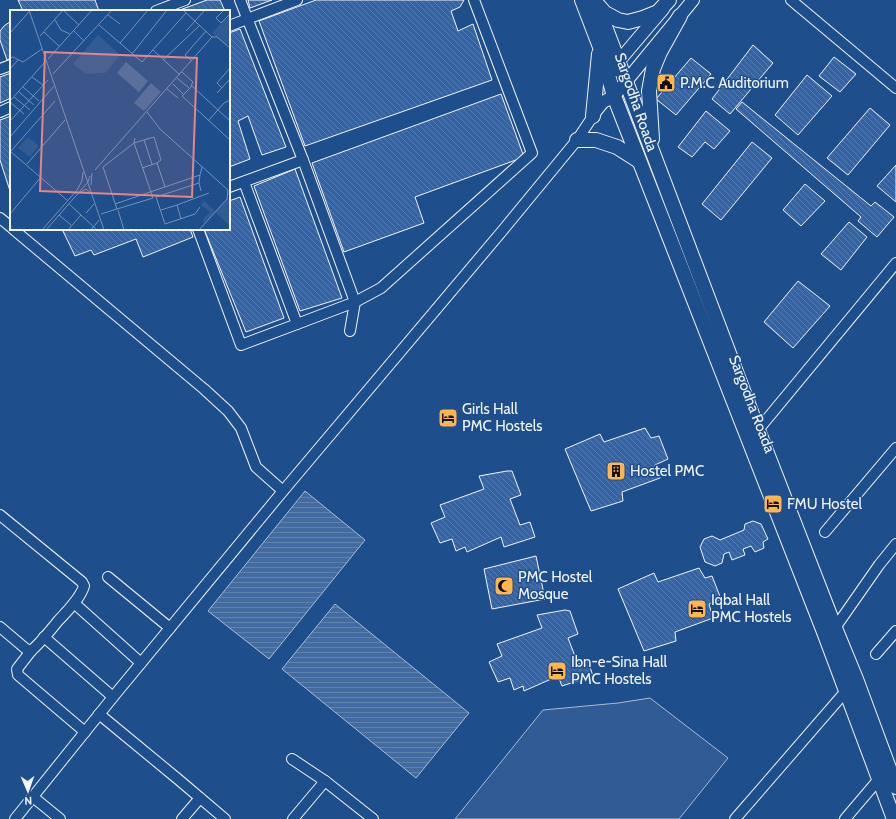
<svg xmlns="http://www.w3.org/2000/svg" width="896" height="819" font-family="Cabin,sans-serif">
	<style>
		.built { fill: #305b95; stroke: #a8bbd7 }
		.water { fill: url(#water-rules); stroke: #a8bbd7 }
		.building { fill: url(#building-back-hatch); stroke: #f2f6ff }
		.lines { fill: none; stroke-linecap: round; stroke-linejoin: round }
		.minor-casing { stroke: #f2f6ff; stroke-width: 12 }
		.major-casing { stroke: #f2f6ff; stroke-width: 14 }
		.highway-casing { stroke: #f2f6ff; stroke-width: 16 }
		.minor { stroke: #1f4e8c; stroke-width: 10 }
		.major { stroke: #1f4e8c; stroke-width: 12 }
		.highway { stroke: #1f4e8c; stroke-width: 14 }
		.labels { text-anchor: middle; stroke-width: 3; stroke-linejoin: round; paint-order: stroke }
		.poi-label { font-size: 15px; fill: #f2f6ff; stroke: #1f4e8c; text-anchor: start }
		.street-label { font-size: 15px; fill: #f2f6ff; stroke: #1f4e8c }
		.inset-road { fill: none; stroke: #7391ba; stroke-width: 1 }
		.view { fill: #e38589; fill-opacity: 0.15; stroke: #e38589; stroke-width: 2 }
		.inset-edge { fill: none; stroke: #f2f6ff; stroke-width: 2 }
	</style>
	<defs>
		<pattern id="water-rules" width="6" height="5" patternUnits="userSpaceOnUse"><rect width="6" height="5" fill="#446ba0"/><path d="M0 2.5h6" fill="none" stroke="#5f81ae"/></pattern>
		<pattern id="building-back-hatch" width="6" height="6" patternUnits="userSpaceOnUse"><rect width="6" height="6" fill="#3563a3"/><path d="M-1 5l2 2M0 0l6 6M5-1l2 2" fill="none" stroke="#537ab1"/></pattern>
	</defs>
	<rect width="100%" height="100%" fill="#1f4e8c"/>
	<polygon class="built" points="650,698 728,758 679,819 455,819 543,710 618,703"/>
	<g class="water">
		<polygon points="305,491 365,540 269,659 208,611"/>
		<polygon points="335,604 469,713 416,778 282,669"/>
	</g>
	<g class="building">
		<polygon points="18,0 95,0 99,11 23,11"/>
		<polygon points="207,0 220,0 225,11 177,11"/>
		<polygon points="248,0 272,0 250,8"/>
		<polygon points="316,0 464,0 460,7 451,11 458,31 473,24 492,80 305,146 259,21"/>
		<polygon points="11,21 11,58 7,60 0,40 0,31 4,26"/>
		<polygon points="240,29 286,147 262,155 248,116 238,121 250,159 229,167 229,33"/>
		<polygon points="753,45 773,63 730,114 712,99"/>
		<polygon points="834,57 856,74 840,92 819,76"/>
		<polygon points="691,58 711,74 676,115 656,99"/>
		<polygon points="11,73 11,98 0,103 0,77"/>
		<polygon points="807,75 832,96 798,135 775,115"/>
		<polygon points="501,94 524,157 415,197 424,223 344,252 312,163"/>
		<polygon points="742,102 871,206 875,202 894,217 877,237 858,221 861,217 736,109"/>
		<polygon points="870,108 890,125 848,175 827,158"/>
		<polygon points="706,111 730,131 714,149 705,142 692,157 678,147"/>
		<polygon points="11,116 11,194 0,160 0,120"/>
		<polygon points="752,142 772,158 721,220 702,204"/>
		<polygon points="896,165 896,202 877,186"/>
		<polygon points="295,169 342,298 300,311 254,186"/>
		<polygon points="805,184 825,201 801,226 783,210"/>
		<polygon points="240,197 284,318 246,332 204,229 229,229 229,201"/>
		<polygon points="849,222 867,237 841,270 821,254"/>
		<polygon points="62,229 190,229 193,237 143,257 136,239 94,255 91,250 75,256"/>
		<polygon points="798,281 830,306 793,348 764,322"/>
		<polygon points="645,428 651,438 659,436 668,459 655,465 660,478 622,492 623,501 591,511 565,449 600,434 604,442"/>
		<polygon points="507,471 512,471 521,495 510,499 520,525 530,522 535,537 504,547 501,537 467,552 465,547 456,551 452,539 440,543 431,523 445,517 440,505 484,489 479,476"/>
		<polygon points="753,521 761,524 768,539 763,542 764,548 755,552 751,546 743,549 745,555 732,560 729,552 724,554 722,563 715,566 705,562 700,547 704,539 712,536 720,540 744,530 745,524"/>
		<polygon points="536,556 545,599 492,609 484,569"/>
		<polygon points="699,568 705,578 712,576 721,599 709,604 713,618 675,632 676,641 644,651 618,589 654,573 658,582"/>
		<polygon points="565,610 570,611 578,634 568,638 578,664 588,661 593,676 562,686 558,676 524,691 523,686 514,690 510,678 498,682 489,662 502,656 497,644 542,628 537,615"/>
	</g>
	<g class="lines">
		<defs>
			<g id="minor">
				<polyline points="240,0 303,160 355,302 297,324"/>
				<polyline points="791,0 896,88"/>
				<polyline points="156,11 185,0"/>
				<polyline points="229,26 297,0"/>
				<polyline points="0,69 11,65"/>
				<polyline points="0,112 11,107"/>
				<polyline points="229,187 303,160"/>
				<polyline points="0,218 11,227"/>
				<polyline points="13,229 204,389 228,411 241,428 256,467 283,491"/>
				<polyline points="198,229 241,345 297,324 244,182"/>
				<polyline points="350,331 355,302 381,288 532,153 474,0"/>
				<polyline points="758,430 896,263"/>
				<path d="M0,515L82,582L84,586C80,599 67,611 58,621C50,631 41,642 31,651L26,649L0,627"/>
				<polyline points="825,532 896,448"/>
				<polyline points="108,577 170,628"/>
				<polyline points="74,603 141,663"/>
				<polyline points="835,628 879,565 896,544"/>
				<polyline points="44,637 113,697"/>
				<polyline points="31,651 17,669 18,675 85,732"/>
				<polyline points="876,654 896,631"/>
				<polyline points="99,714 179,780 225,819"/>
				<polyline points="292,759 325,781"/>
				<polyline points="33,797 60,819"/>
				<polyline points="15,819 113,697 283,491 503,230 577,140 593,116 605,101"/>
				<polyline points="182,819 200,798"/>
				<polyline points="293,819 325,781 373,819"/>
				<polyline points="735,819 846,691"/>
				<polyline points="845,819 879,779"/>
			</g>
			<g id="major">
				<polyline points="615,70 618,62 663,9"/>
				<polyline points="605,101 614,96 693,0"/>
			</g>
			<g id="highway">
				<polyline points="582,0 600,47 614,96 824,632 894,819"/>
				<polyline points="595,0 758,430 835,628 856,679 896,787"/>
				<polyline points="597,4 605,13 618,20 628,22 643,18 658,12 669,0"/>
				<polyline points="593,116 599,54"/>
				<polyline points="652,139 649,91 653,69 660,52 680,16"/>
				<polyline points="577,140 596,140 617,147 639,161"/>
			</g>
		</defs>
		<use href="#minor" class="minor-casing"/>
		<use href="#major" class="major-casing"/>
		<use href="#highway" class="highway-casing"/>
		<use href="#minor" class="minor"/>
		<use href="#major" class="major"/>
		<use href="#highway" class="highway"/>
	</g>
	<defs>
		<symbol id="civic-square" viewBox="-11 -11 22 22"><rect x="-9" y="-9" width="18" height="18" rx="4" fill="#ffb74d" stroke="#1f4e8c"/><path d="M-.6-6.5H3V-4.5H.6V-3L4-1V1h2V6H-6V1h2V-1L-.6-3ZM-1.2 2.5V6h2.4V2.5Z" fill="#111"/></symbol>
		<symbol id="hotel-square" viewBox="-11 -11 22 22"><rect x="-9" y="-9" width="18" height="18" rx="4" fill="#ffb74d" stroke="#1f4e8c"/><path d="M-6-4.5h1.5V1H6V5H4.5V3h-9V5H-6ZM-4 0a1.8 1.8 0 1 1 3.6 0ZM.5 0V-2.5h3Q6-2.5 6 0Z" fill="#111"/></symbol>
		<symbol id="building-square" viewBox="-11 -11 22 22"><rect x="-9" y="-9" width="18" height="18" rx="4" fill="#ffb74d" stroke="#1f4e8c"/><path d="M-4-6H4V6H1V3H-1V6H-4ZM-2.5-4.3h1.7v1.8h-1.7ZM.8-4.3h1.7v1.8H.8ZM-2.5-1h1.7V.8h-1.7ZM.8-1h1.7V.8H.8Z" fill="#111"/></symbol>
		<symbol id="mosque-square" viewBox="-11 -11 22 22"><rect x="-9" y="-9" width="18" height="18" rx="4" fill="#ffb74d" stroke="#1f4e8c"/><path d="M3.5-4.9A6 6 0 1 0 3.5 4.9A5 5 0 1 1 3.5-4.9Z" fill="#111"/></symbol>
	</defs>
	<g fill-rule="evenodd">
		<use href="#civic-square" x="655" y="72" width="22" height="22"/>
		<use href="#hotel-square" x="437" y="407" width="22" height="22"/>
		<use href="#building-square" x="605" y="460" width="22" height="22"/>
		<use href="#hotel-square" x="762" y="493" width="22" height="22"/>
		<use href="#mosque-square" x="493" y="575" width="22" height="22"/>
		<use href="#hotel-square" x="686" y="598" width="22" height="22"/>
		<use href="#hotel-square" x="546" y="660" width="22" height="22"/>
	</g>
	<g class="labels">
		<g class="poi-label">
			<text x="680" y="88">P.M.C Auditorium</text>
			<text x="462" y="414">Girls Hall<tspan x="462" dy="17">PMC Hostels</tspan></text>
			<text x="630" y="476">Hostel PMC</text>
			<text x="787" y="509">FMU Hostel</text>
			<text x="518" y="582">PMC Hostel<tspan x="518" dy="17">Mosque</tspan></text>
			<text x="711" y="605">Iqbal Hall<tspan x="711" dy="17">PMC Hostels</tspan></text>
			<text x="571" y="667">Ibn-e-Sina Hall<tspan x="571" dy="17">PMC Hostels</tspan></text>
		</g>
		<g class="street-label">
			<text transform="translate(636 102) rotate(71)" y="5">Sargodha Roada</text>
			<text transform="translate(752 404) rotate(69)" y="5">Sargodha Roada</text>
		</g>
	</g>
	<g transform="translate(10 10)">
		<rect width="220" height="220" fill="#1f4e8c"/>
		<path d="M220,4V32L216,36L202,23ZM88,25L110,45L95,63L76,64L63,54ZM18,127L29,136L20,147L8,138ZM218,188L220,190V216L205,202L194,214L193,209L200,202L191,195L194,191L205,201Z" fill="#305b95"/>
		<path d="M116,52L138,71L129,82L107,63ZM141,73L151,82L134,101L124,93Z" fill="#446ba0"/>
		<path class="inset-road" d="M19,0L94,220M53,0L69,15M214,0L206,8L211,13L220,4M98,5L110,14M45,10L51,20L60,24M89,15L132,52L176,3M64,21L74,31M176,21L195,0M34,22L49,36M0,23L19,2M30,26L53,0M202,27H207L220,38M110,33L138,0M143,40L170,65M122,44L157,0M0,48L3,47L13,52L32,39M38,49L82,0M153,50L190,15M182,51L175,45L196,21M0,59L8,50M172,62L183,72L181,76M43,64L102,0M22,67L33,75M167,68L179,78M163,74L173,84M13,77L29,91M212,78L207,73L220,58M157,79L168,88M9,82L24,95M207,83L220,69M4,87L20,100M0,91L35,52M0,92L14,104M137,102L150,119L218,180L217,189L189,220M0,111L38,70M198,111L214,93L220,90M220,111L182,76L172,86L220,130M0,127L44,76M0,141L58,191M1,141L45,91M17,154L55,110M142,154L134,130L144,127L151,150L147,153M132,158L147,153L155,177M85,160L202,27L173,0M190,165L189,173L191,181M81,175L82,163M67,180L72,171L73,162M69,183L76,179L81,183M146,187L155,214L185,204L190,197M146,187L189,173M59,194L71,205M105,194L190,165L192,157M107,199L143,188L124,133L134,130M108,200L114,220M151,200L167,195M76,203L84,194M0,204L31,167M91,204L107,199L93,157L124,133L125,128M49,205L61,215M0,206L1,220M171,209L167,195L199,183M32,220L68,179M36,220L78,172L80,166M58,220L71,205L87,220M81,220L89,210"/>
		<path class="view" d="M35,42L187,48L182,187L30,181Z"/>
		<rect width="220" height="220" class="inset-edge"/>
	</g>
	<g transform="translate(28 791) rotate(178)" stroke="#1f4e8c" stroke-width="3" paint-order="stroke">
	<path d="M0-3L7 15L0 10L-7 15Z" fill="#f2f6ff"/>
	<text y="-6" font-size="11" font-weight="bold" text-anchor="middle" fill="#f2f6ff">N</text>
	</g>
</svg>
